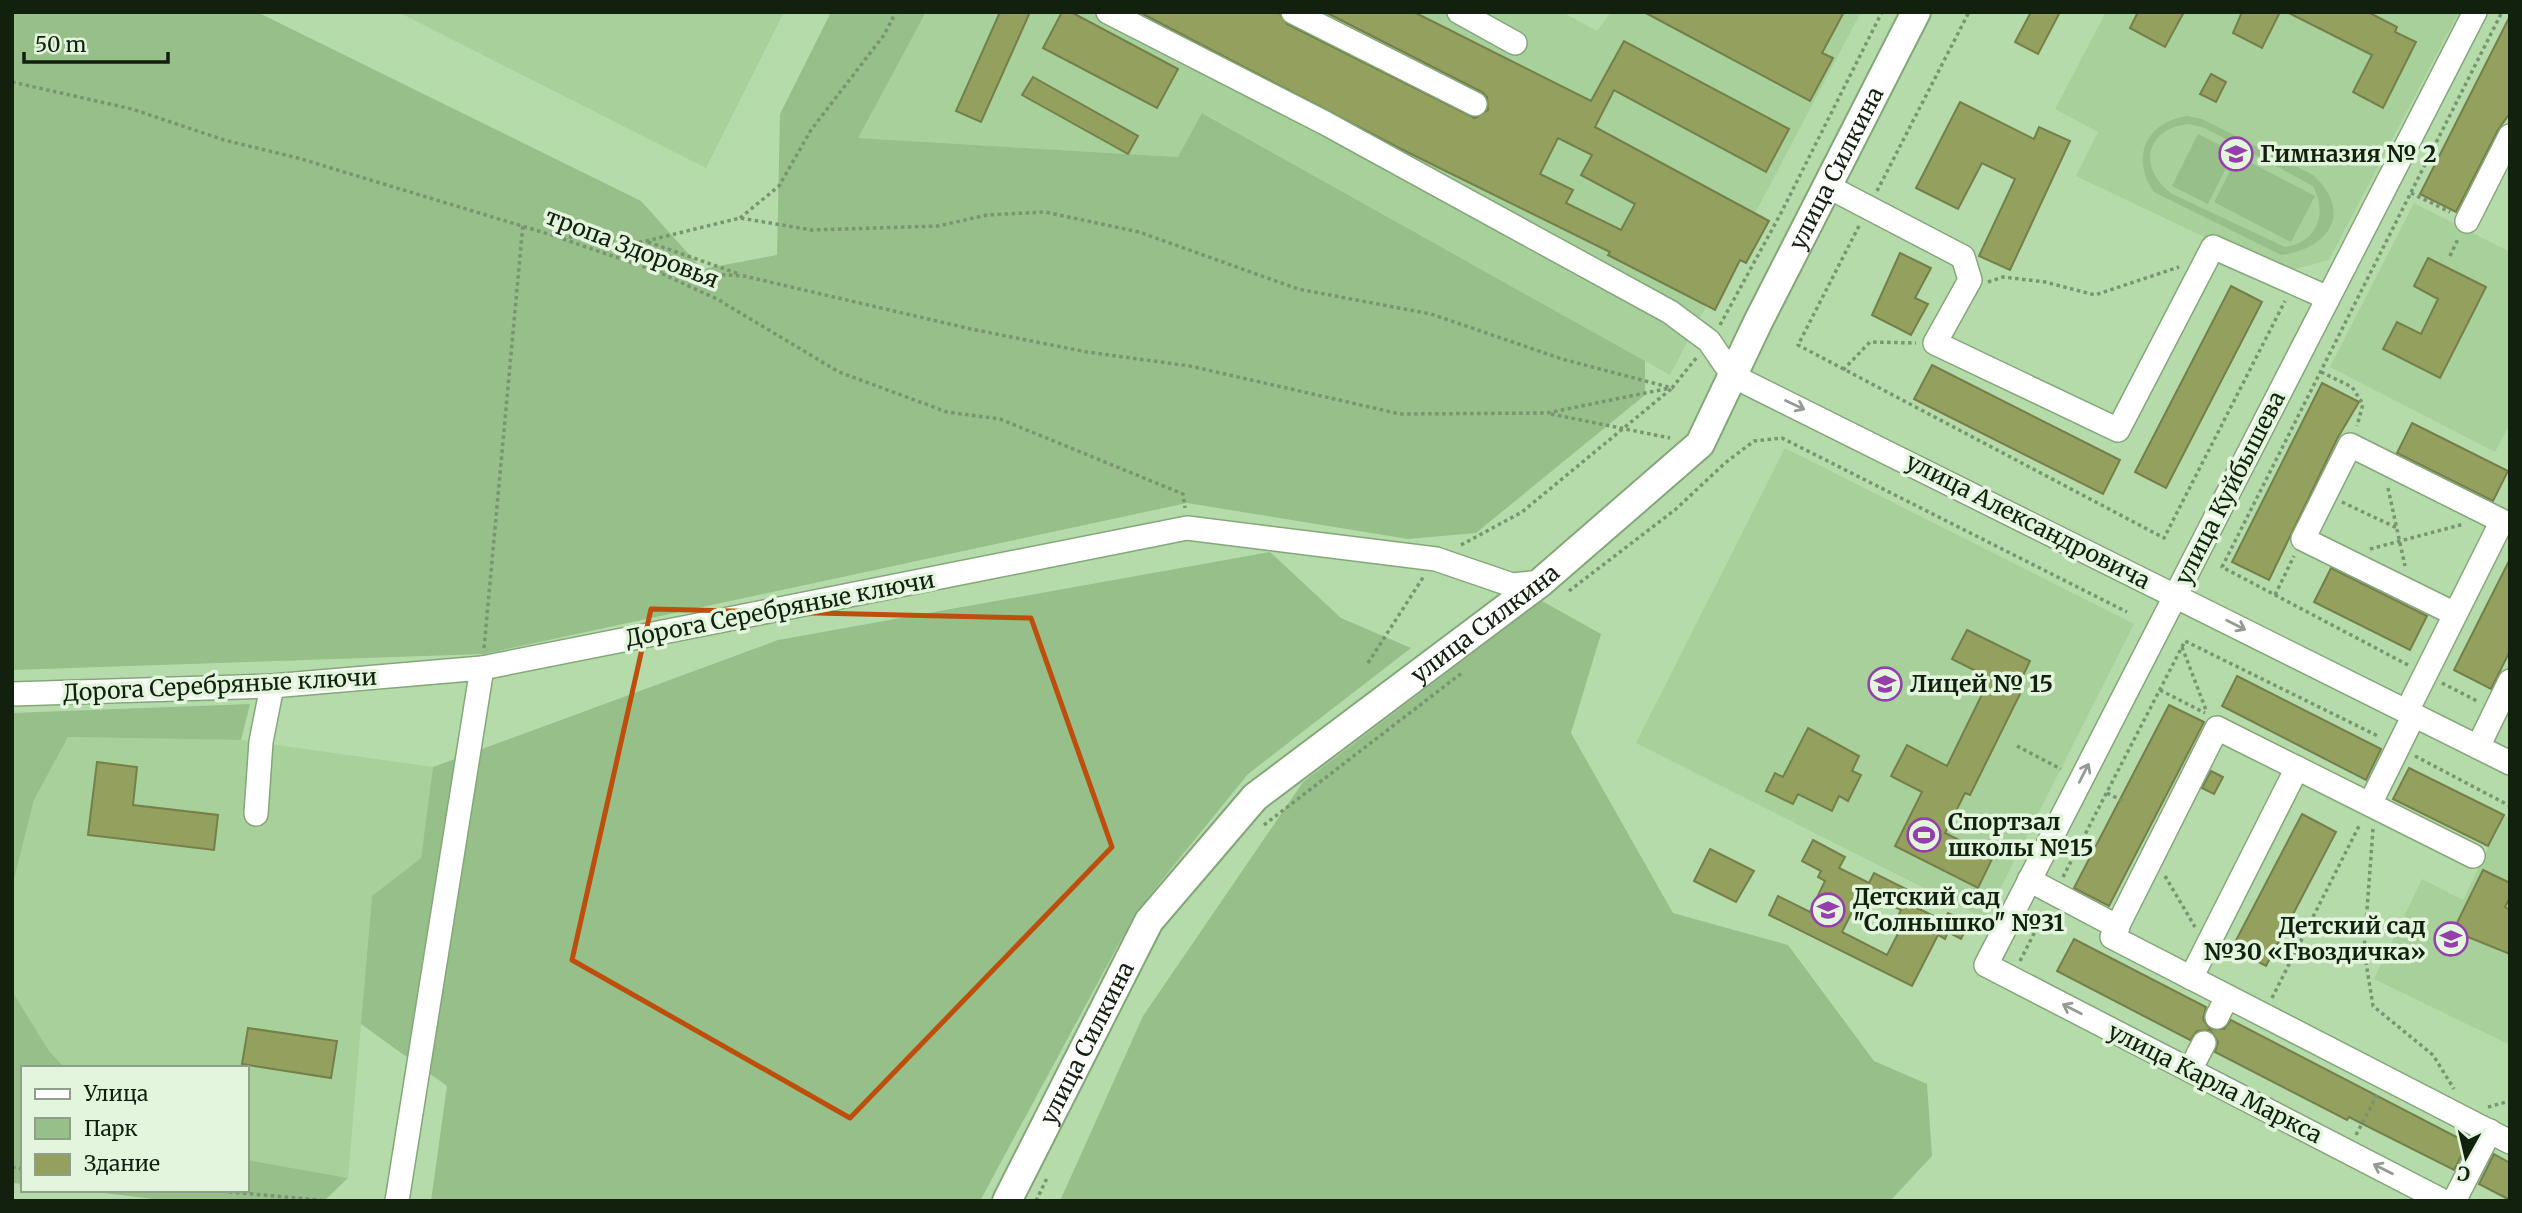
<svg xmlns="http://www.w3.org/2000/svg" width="2522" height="1213" font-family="Merriweather,serif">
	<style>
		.built { fill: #a7d09a }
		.green { fill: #96bf89; fill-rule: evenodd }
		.building { fill: #93a05e; stroke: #747f4a; stroke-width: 2; fill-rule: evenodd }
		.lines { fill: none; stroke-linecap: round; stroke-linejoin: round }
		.minor-casing { stroke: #84a779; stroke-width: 26 }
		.major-casing { stroke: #84a779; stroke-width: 32 }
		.path { stroke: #789570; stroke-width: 3.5; stroke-dasharray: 3.5 3.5; stroke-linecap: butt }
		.minor { stroke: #fff; stroke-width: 23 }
		.major { stroke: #fff; stroke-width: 28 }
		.oneway { stroke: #949b93 }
		.marked { fill: none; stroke: #bd4e0c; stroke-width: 5; stroke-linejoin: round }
		.labels { text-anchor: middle; stroke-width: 7; stroke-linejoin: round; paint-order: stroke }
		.poi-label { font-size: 23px; font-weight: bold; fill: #12200e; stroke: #e3f6dd; text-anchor: start }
		.street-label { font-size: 23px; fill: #12200e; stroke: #e3f6dd }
	</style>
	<rect width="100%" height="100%" fill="#b6dbab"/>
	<g class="built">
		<polygon points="398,12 784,12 706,168"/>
		<polygon points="926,12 1562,12 1597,31 1611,12 1861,12 1670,375 1203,113 1179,157 857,138"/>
		<polygon points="2106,12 2459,12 2329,260 2280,273 2076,176 2098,132 2055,109"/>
		<polygon points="2414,203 2510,252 2510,424 2495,452 2330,367"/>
		<polygon points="1785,448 2134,624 1985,919 1636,743"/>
		<polygon points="68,737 241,740 433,767 421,858 372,896 348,1178 247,1160 247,1068 65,1068 49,1051 12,991 12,887 34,800"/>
		<polygon points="2504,815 2510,818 2510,1045 2374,979 2422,879 2463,900"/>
	</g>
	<g class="green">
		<polygon points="12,12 257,12 641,201 702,269 777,255 780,114 831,12 926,12 858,138 1178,157 1202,113 1645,361 1645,395 1476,533 1408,539 1187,503 484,654 12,670"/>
		<path d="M2187,116L2202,119L2313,175C2354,212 2329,249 2281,255L2154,192C2130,158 2146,122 2187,116ZM2189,124L2205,128L2313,186C2328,213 2317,243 2285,247L2172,194C2137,169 2145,128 2189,124Z"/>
		<polygon points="2198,134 2234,152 2208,204 2172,186"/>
		<polygon points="2238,156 2315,196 2291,242 2214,202"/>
		<polygon points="1270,552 1341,618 1411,648 1248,774 1136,912 980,1201 431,1201 447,1086 361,1024 372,896 421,858 433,767 778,640"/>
		<polygon points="1542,601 1601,634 1571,733 1673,913 1788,945 1874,1061 1927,1084 1932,1156 1890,1201 1060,1201 1143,1016 1303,782"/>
		<polygon points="250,704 241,740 68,737 34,800 12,887 12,713"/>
		<polygon points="12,991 49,1051 65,1068 23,1068 23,1184 12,1183"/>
		<polygon points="247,1160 348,1178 324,1201 170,1201 79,1190 247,1190"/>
	</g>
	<g class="building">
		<polygon points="1000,12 1030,12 981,122 956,111"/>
		<polygon points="1062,12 1071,12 1178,69 1157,108 1043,48"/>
		<path d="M1139,12H1279L1287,24L1475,118L1488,110L1487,97L1482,92L1325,12H1414L1591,101L1624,41L1789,129L1766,172L1614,90L1595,127L1769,221L1746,263L1740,260L1715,310L1608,255L1610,252L1399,148ZM1558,138L1592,155L1581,175L1635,204L1621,230L1566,203L1573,190L1540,174Z"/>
		<polygon points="1644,12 1844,12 1822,53 1833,58 1810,101"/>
		<polygon points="2031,12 2060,12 2038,54 2015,42"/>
		<polygon points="2138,12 2184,12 2165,47 2130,28"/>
		<polygon points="2242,12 2280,12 2262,48 2233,33"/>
		<polygon points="2287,12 2368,12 2397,27 2395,32 2416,42 2383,108 2353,92 2372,55"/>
		<polygon points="2510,16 2510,113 2498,130 2456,212 2420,194"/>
		<polygon points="2211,74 2226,82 2216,102 2200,94"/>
		<polygon points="1033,77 1138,136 1128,154 1022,95"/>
		<polygon points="1960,102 2034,139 2039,127 2070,141 2010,270 1979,256 2015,179 1982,163 1958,209 1916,188"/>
		<polygon points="1900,253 1931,268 1915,298 1928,304 1911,335 1872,315"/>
		<polygon points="2428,258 2486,287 2440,378 2383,349 2397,322 2421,334 2438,299 2414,286"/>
		<polygon points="2231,286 2262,302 2166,488 2135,472"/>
		<polygon points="1932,365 2120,460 2103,494 1914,399"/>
		<polygon points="2322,383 2359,402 2337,439 2269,580 2232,562"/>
		<polygon points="2412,423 2508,471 2493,501 2397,453"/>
		<polygon points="2510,559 2510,651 2491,689 2454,670"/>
		<polygon points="2331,568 2427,616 2410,650 2314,602"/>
		<polygon points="1967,630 2030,661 2016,690 2021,692 1970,795 1965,793 1945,833 1993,857 1978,888 1895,846 1922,792 1891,776 1907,745 1947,766 1990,678 1952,659"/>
		<polygon points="2237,676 2381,749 2366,780 2222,706"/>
		<polygon points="2169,705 2204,722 2109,906 2074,888"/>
		<polygon points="1808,728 1859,756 1852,771 1861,775 1848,801 1839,796 1832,811 1798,794 1793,804 1766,791 1775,773 1783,777"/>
		<polygon points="97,762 137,767 133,805 218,815 214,850 88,835"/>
		<polygon points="2409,768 2504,815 2488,846 2393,799"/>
		<polygon points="2211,771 2223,777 2214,794 2202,788"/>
		<polygon points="2302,814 2336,832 2266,966 2232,948"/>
		<path d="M1813,840L1845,857L1839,868L1869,883L1874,873L1920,896L1915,907L1944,921L1948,913L1969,923L1961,939L1948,932L1945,939L1938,935L1912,986L1769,915L1778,896L1810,912L1825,881L1818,877L1821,871L1802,861ZM1870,895L1901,910L1897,918L1904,922L1887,955L1842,932L1859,898L1866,902Z"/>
		<polygon points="1710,849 1754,871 1736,902 1694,881"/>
		<polygon points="2483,870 2510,883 2510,897 2505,907 2510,910 2510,954 2453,931"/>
		<polygon points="2074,939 2206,1007 2203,1019 2210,1029 2224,1029 2231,1020 2468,1143 2454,1170 2349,1117 2347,1120 2215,1052 2218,1042 2210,1030 2197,1031 2190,1040 2057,971"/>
		<polygon points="248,1028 337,1041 331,1078 242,1064"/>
		<polygon points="2494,1154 2510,1163 2510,1200 2479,1184"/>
	</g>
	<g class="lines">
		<defs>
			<g id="minor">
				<polyline points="1108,12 1325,123 1670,312 1709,341 1733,376 2510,763"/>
				<polyline points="1293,12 1475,104"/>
				<polyline points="1459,12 1515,43"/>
				<polyline points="1827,186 1963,257 1970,280 1935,343 2118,430 2213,247 2328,298"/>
				<polyline points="2467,221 2510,136"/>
				<polyline points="12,694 272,686 482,668 1187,528 1436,559 1512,585 1541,582"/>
				<polyline points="2407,711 2502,521 2350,445 2303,539 2455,614"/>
				<polyline points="2478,747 2510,681"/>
				<polyline points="2370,804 2414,715"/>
				<polyline points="256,814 261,742 272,686"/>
				<polyline points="2473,856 2217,728 2112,937 2510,1142"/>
				<polyline points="2029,880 2118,927"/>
				<polyline points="2191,978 2297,768"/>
				<polyline points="2217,1017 2227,997"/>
				<polyline points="2190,1070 2204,1043"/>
				<polyline points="397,1201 482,668"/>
				<polyline points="2443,1201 1986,965 2475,12"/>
				<polyline points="2454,1201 2490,1131"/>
			</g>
			<g id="major">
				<path id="s1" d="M1007,1201L1149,921L1255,797L1541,582L1700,444L1758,322L1916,12"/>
			</g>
		</defs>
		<use href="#minor" class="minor-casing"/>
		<use href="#major" class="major-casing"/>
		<g class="path">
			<polyline points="12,82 132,109 224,140 298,158 555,236"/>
			<polyline points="1877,191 1969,12"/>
			<polyline points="2411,193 2450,212"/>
			<polyline points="740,218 779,186 811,130 884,35 896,12"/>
			<polyline points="1859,226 1798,345 2164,538 2285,301"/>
			<polyline points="555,236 642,242 740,218 812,230 938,226 987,215 1045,212 1139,232 1298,289 1431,314 1562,359 1672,388 1697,357"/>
			<polyline points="563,239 656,271 717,299 839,372 947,412 1000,419 1183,494 1185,508"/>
			<polyline points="648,242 739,274"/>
			<polyline points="2450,256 2458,239"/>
			<polyline points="659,271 744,276 971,329 1087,352 1190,366 1400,414 1547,413 1670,388"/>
			<polyline points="1988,282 2003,277 2045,282 2095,295 2179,267"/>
			<polyline points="1720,325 1781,213 1882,12"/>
			<polyline points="1843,370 1870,342 1916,343"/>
			<polyline points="2321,372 2352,387 2363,404 2357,426"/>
			<polyline points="1551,414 1670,438"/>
			<polyline points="2388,488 2405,566"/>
			<polyline points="2342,502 2397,528"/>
			<polyline points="1461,545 1522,512 1671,389"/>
			<polyline points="2370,549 2464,524"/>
			<polyline points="1569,591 1676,509 1725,463 1754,441 1782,438 2127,612"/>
			<polyline points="2275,595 2294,556"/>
			<polyline points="2182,647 2206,710"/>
			<polyline points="484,648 523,224"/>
			<polyline points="1368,663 1424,576"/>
			<polyline points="2408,665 2222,567 2502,12"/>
			<polyline points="2442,683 2479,702"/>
			<polyline points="2160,690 2205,713"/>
			<polyline points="2017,746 2061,769"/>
			<polyline points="2415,756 2510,806"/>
			<polyline points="2107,793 2123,801"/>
			<polyline points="1264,825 1463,672"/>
			<polyline points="2373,829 2364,950 2373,1006 2433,1055 2454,1089"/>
			<polyline points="2165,876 2195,927"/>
			<polyline points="2063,877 2185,641 2380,737"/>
			<polyline points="2020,961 2045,912"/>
			<polyline points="2272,998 2360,824"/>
			<polyline points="2488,1107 2510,1101"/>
			<polyline points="2356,1135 2377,1095"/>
			<polyline points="12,1167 23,1169"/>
			<polyline points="208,1190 329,1201"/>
			<polyline points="1036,1201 1047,1178"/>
		</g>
		<use href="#minor" class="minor"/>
		<use href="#major" class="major"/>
	</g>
	<defs><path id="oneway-shaft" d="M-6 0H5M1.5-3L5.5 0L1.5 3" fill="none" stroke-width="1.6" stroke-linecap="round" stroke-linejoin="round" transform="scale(1.75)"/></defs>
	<g class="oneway">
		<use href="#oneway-shaft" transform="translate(1795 405) rotate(25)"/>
		<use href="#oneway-shaft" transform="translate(2236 625) rotate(27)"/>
		<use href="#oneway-shaft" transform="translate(2084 773) rotate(-63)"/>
		<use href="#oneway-shaft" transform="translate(2072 1009) rotate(-153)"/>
		<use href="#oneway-shaft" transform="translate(2383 1169) rotate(-153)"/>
	</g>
	<path class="marked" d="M651,609L1031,618L1112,847L850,1118L572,960Z"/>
	<defs>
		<symbol id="school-ring" viewBox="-11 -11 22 22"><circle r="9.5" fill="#e3f6dd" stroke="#953fad" stroke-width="1.5"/><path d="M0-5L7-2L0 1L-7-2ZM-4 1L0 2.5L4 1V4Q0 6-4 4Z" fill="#953fad"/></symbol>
		<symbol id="stadium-ring" viewBox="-11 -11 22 22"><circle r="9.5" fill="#e3f6dd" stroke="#953fad" stroke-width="1.5"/><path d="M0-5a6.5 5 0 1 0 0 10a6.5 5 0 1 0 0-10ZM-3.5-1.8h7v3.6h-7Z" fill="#953fad"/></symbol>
	</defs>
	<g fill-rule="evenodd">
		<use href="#school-ring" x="2217" y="135" width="38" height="38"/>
		<use href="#school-ring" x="1866" y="665" width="38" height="38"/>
		<use href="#stadium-ring" x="1905" y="816" width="38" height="38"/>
		<use href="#school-ring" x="1809" y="891" width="38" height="38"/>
		<use href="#school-ring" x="2432" y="920" width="38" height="38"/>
	</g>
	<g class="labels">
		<g class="poi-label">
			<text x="2260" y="162">Гимназия № 2</text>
			<text x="1910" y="692">Лицей № 15</text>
			<text x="1948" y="830">Спортзал<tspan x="1948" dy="26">школы №15</tspan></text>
			<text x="1853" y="905">Детский сад<tspan x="1853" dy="26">"Солнышко" №31</tspan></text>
			<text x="2426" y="934" text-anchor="end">Детский сад<tspan x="2426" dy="26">№30 «Гвоздичка»</tspan></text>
		</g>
		<g class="street-label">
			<text dy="8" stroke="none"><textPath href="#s1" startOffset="1353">улица Силкина</textPath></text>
			<text transform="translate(632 248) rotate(21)" y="8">тропа Здоровья</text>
			<text transform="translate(2230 488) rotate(-63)" y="8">улица Куйбышева</text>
			<text transform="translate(2028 521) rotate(27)" y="8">улица Александровича</text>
			<text transform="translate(780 609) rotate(-11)" y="8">Дорога Серебряные ключи</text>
			<text dy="8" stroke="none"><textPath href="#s1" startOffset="765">улица Силкина</textPath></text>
			<text transform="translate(220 685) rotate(-3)" y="8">Дорога Серебряные ключи</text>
			<text dy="8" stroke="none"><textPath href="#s1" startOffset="177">улица Силкина</textPath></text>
			<text transform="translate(2215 1083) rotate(27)" y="8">улица Карла Маркса</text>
		</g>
	</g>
	<rect width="2522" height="1213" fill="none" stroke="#12200e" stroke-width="28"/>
	<rect x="21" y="1066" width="228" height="126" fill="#e3f6dd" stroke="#8fa08a" stroke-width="2"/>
	<rect x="35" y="1089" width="35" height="10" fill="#ffffff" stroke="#8fa08a" stroke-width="2"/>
	<text x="84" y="1101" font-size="21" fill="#12200e">Улица</text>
	<rect x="35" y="1118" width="35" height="21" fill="#96bf89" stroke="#8fa08a" stroke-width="2"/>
	<text x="84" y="1136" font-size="21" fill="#12200e">Парк</text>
	<rect x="35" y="1154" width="35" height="21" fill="#93a05e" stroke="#8fa08a" stroke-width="2"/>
	<text x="84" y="1171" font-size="21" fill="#12200e">Здание</text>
	<g transform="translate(2466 1157) rotate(188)" stroke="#e3f6dd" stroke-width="5" paint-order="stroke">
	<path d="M0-5L12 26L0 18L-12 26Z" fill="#12200e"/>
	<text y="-10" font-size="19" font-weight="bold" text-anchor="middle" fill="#12200e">С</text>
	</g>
	<path d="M24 52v10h144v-10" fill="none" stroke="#12200e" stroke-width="3.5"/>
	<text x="35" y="52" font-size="21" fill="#12200e" stroke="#e3f6dd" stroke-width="5" paint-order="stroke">50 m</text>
</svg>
